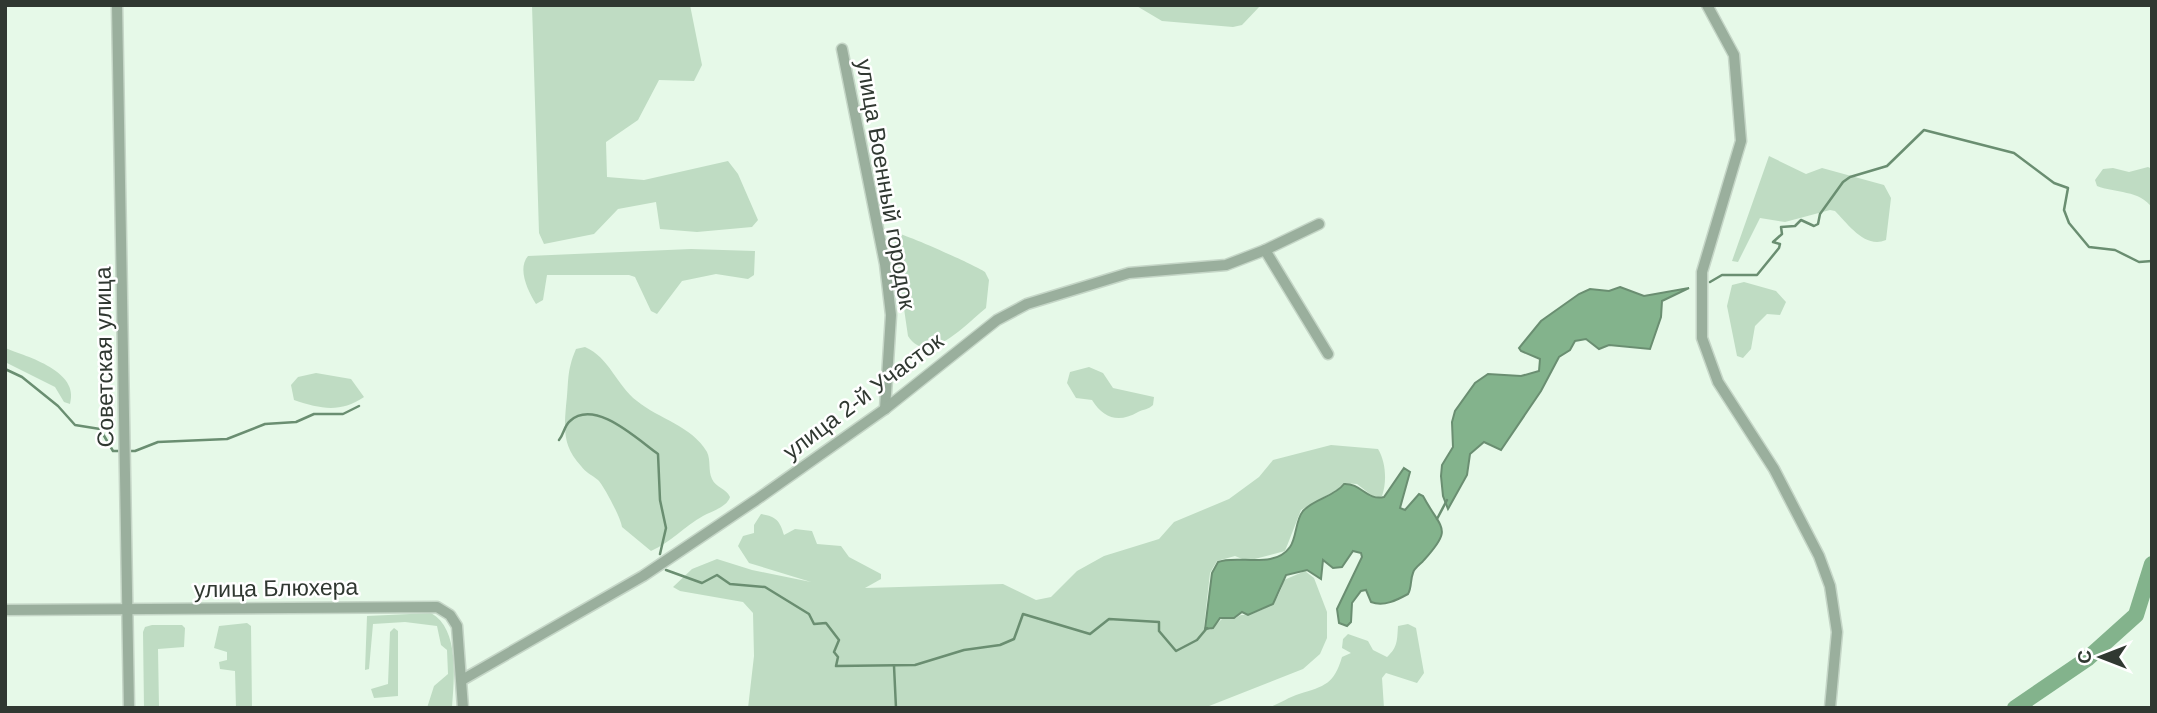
<svg xmlns="http://www.w3.org/2000/svg" width="2157" height="713" font-family="Helvetica,sans-serif">
	<style>
		.green { fill: #bfdcc3 }
		.water { fill: #83b38c; stroke: #6a8e71; stroke-width: 2 }
		.lines { fill: none; stroke-linecap: round; stroke-linejoin: round }
		.stream { stroke: #6a8e71; stroke-width: 2.5 }
		.river { stroke: #83b38c; stroke-width: 16 }
		.minor-casing { stroke: #c5d6c7; stroke-width: 13 }
		.minor { stroke: #9aaf9d; stroke-width: 10 }
		.labels { text-anchor: middle; stroke-width: 5; stroke-linejoin: round; paint-order: stroke }
		.street-label { font-size: 23px; fill: #303831; stroke: #fff }
	</style>
	<rect width="100%" height="100%" fill="#e6f9e8"/>
	<g class="green">
		<polygon points="532,5 690,5 702,65 694,81 659,80 638,120 606,142 607,177 644,180 728,161 738,174 758,220 752,227 697,232 660,229 656,202 618,209 594,234 544,244 539,233"/>
		<polygon points="1135,5 1261,5 1242,25 1233,27 1162,21"/>
		<path d="M1769,156L1806,174L1822,168L1884,185L1891,198L1886,240C1865,249 1848,224 1835,211L1830,210L1785,222L1760,218L1738,262L1732,261Z"/>
		<path d="M2148,167L2152,169V208C2141,190 2114,193 2097,186L2095,180L2103,169L2113,168L2129,172Z"/>
		<path d="M896,233C903,233 977,266 985,272L989,280L986,308C968,322 928,368 908,336L894,240Z"/>
		<path d="M691,249L755,251L754,275L748,279L716,274L682,281L657,314L651,311L635,277L629,275H547L543,300L536,304C528,291 517,269 528,256Z"/>
		<polygon points="1744,282 1776,291 1786,302 1780,315 1767,314 1755,326 1751,349 1743,358 1737,356 1727,306 1732,285"/>
		<path d="M585,347C610,358 616,385 637,401C659,419 692,426 707,452C711,460 708,471 712,479C716,488 726,488 730,497C727,507 712,511 703,516C685,526 670,543 651,551L622,527C621,518 604,486 598,480C592,475 585,472 581,466C563,447 564,430 566,406C569,383 566,372 576,349Z"/>
		<path d="M5,348C28,357 80,371 70,404L64,402L55,387L5,362Z"/>
		<path d="M1089,367L1103,373L1113,388L1154,397L1153,405C1148,410 1144,409 1138,412C1119,423 1104,419 1092,400L1076,398L1067,383L1070,372Z"/>
		<path d="M316,373L351,379L364,397C340,413 321,409 294,400L291,385L298,377Z"/>
		<path d="M1331,445L1378,449C1386,462 1387,482 1382,496L1375,498L1357,484L1344,483L1338,489L1301,510L1285,551L1247,561L1235,556L1217,561L1210,573L1204,627L1210,630L1222,619L1236,618C1242,613 1244,616 1251,614C1272,607 1278,601 1284,580L1305,571L1314,578L1327,612V638L1320,654L1303,669L1204,708H748L754,656L753,613L743,602L680,591L673,587L692,569L717,559L752,570L811,582L749,563L738,546L743,536L754,533V525L761,514C776,516 780,521 784,535L795,529L812,531L817,544L841,546L849,557L881,574V579L865,588L1003,584L1036,600L1051,597L1077,571L1104,556L1159,539L1174,522L1229,499L1259,477L1273,460Z"/>
		<path d="M431,613C460,629 454,680 452,708H427L434,686L448,674L447,650L441,645L437,626L405,622L373,624L369,669L365,670L367,616Z"/>
		<polygon points="247,623 251,626 252,708 236,708 235,671 220,669 219,662 227,660 227,652 214,648 219,626"/>
		<path d="M1408,624L1416,628L1424,673L1417,683L1386,673L1382,678L1384,708H1268C1279,704 1289,697 1299,694C1325,686 1334,684 1342,657L1351,653L1342,648L1343,639L1348,634L1368,641L1373,650L1387,657C1398,647 1397,640 1398,626Z"/>
		<polygon points="152,625 182,625 185,628 184,647 158,649 159,708 144,708 143,632 145,627"/>
		<polygon points="394,628 398,631 398,696 374,698 371,689 388,684 390,632"/>
	</g>
	<g class="water">
		<polygon points="1620,287 1644,296 1689,288 1662,301 1661,317 1650,349 1609,345 1599,349 1586,339 1575,341 1570,350 1559,357 1541,391 1501,450 1484,442 1470,454 1467,475 1448,509 1443,496 1441,476 1442,465 1453,447 1452,422 1455,411 1475,383 1488,374 1521,376 1539,371 1540,359 1521,351 1519,348 1541,321 1579,294 1590,289 1609,291"/>
		<path d="M1404,468L1410,472L1400,508L1405,510L1419,494L1423,496C1441,530 1454,527 1424,560C1421,564 1414,568 1413,573C1410,580 1412,587 1408,594C1397,600 1384,607 1371,602L1366,590L1361,591L1352,603L1351,622L1347,626L1339,623L1337,609L1362,557L1361,553L1353,551L1342,567L1333,568L1323,560L1321,579L1307,570L1286,575L1273,604L1248,615L1242,612L1234,618H1220L1213,628L1205,629L1212,573L1218,562C1237,554 1274,570 1290,547C1297,537 1295,521 1303,511C1315,498 1334,497 1344,484C1361,483 1367,501 1384,497Z"/>
	</g>
	<g class="lines">
		<g class="stream">
			<polyline points="1710,282 1722,275 1757,275 1779,248 1780,244 1773,242 1782,234 1781,227 1795,226 1801,220 1814,226 1818,224 1820,214 1843,182 1850,177 1887,166 1924,130 2014,153 2054,183 2068,188 2064,210 2069,223 2089,247 2115,250 2139,262 2152,261"/>
			<polyline points="5,369 22,377 58,406 75,425 100,429 113,451 135,451 158,442 227,439 265,424 296,422 314,414 343,414 359,406"/>
			<path d="M559,440C564,434 564,426 570,421C595,398 638,440 658,454L660,500L666,528L660,554"/>
			<polyline points="1437,519 1447,500"/>
			<polyline points="666,570 702,583 717,575 730,584 765,587 809,614 814,624 826,623 839,640 834,652 838,657 836,666 915,665 964,650 1000,645 1014,639 1023,614 1090,634 1109,619 1159,622 1159,631 1176,651 1197,640 1207,628"/>
			<polyline points="894,666 896,708"/>
		</g>
		<polyline class="river" points="2015,708 2087,659 2136,615 2152,564"/>
		<defs>
			<g id="minor">
				<polyline points="117,5 129,708"/>
				<polyline points="1707,5 1734,55 1741,141 1702,272 1702,338 1718,382 1774,469 1819,556 1830,586 1837,632 1830,708"/>
				<polyline points="842,49 885,264 891,315 885,409"/>
				<polyline points="1265,250 1328,354"/>
				<polyline points="5,610 437,607 450,615 457,626 463,708"/>
				<polyline points="462,680 643,576 756,500 885,409 997,320 1027,304 1129,273 1226,265 1265,250 1319,224"/>
			</g>
		</defs>
		<use href="#minor" class="minor-casing"/>
		<use href="#minor" class="minor"/>
	</g>
	<g class="labels">
		<g class="street-label">
			<text transform="translate(886 184) rotate(80)" y="8">улица Военный городок</text>
			<text transform="translate(104 357) rotate(-91)" y="8">Советская улица</text>
			<text transform="translate(863 396) rotate(-37)" y="8">улица 2-й Участок</text>
			<text transform="translate(276 588) rotate(-1)" y="8">улица Блюхера</text>
		</g>
	</g>
	<rect width="2157" height="713" fill="none" stroke="#303831" stroke-width="14"/>
	<g transform="translate(2101 657) rotate(270)" stroke="#ffffff" stroke-width="5" paint-order="stroke">
	<path d="M0-5L12 26L0 18L-12 26Z" fill="#303831"/>
	<text y="-10" font-size="19" font-weight="bold" text-anchor="middle" fill="#303831">С</text>
	</g>
</svg>
